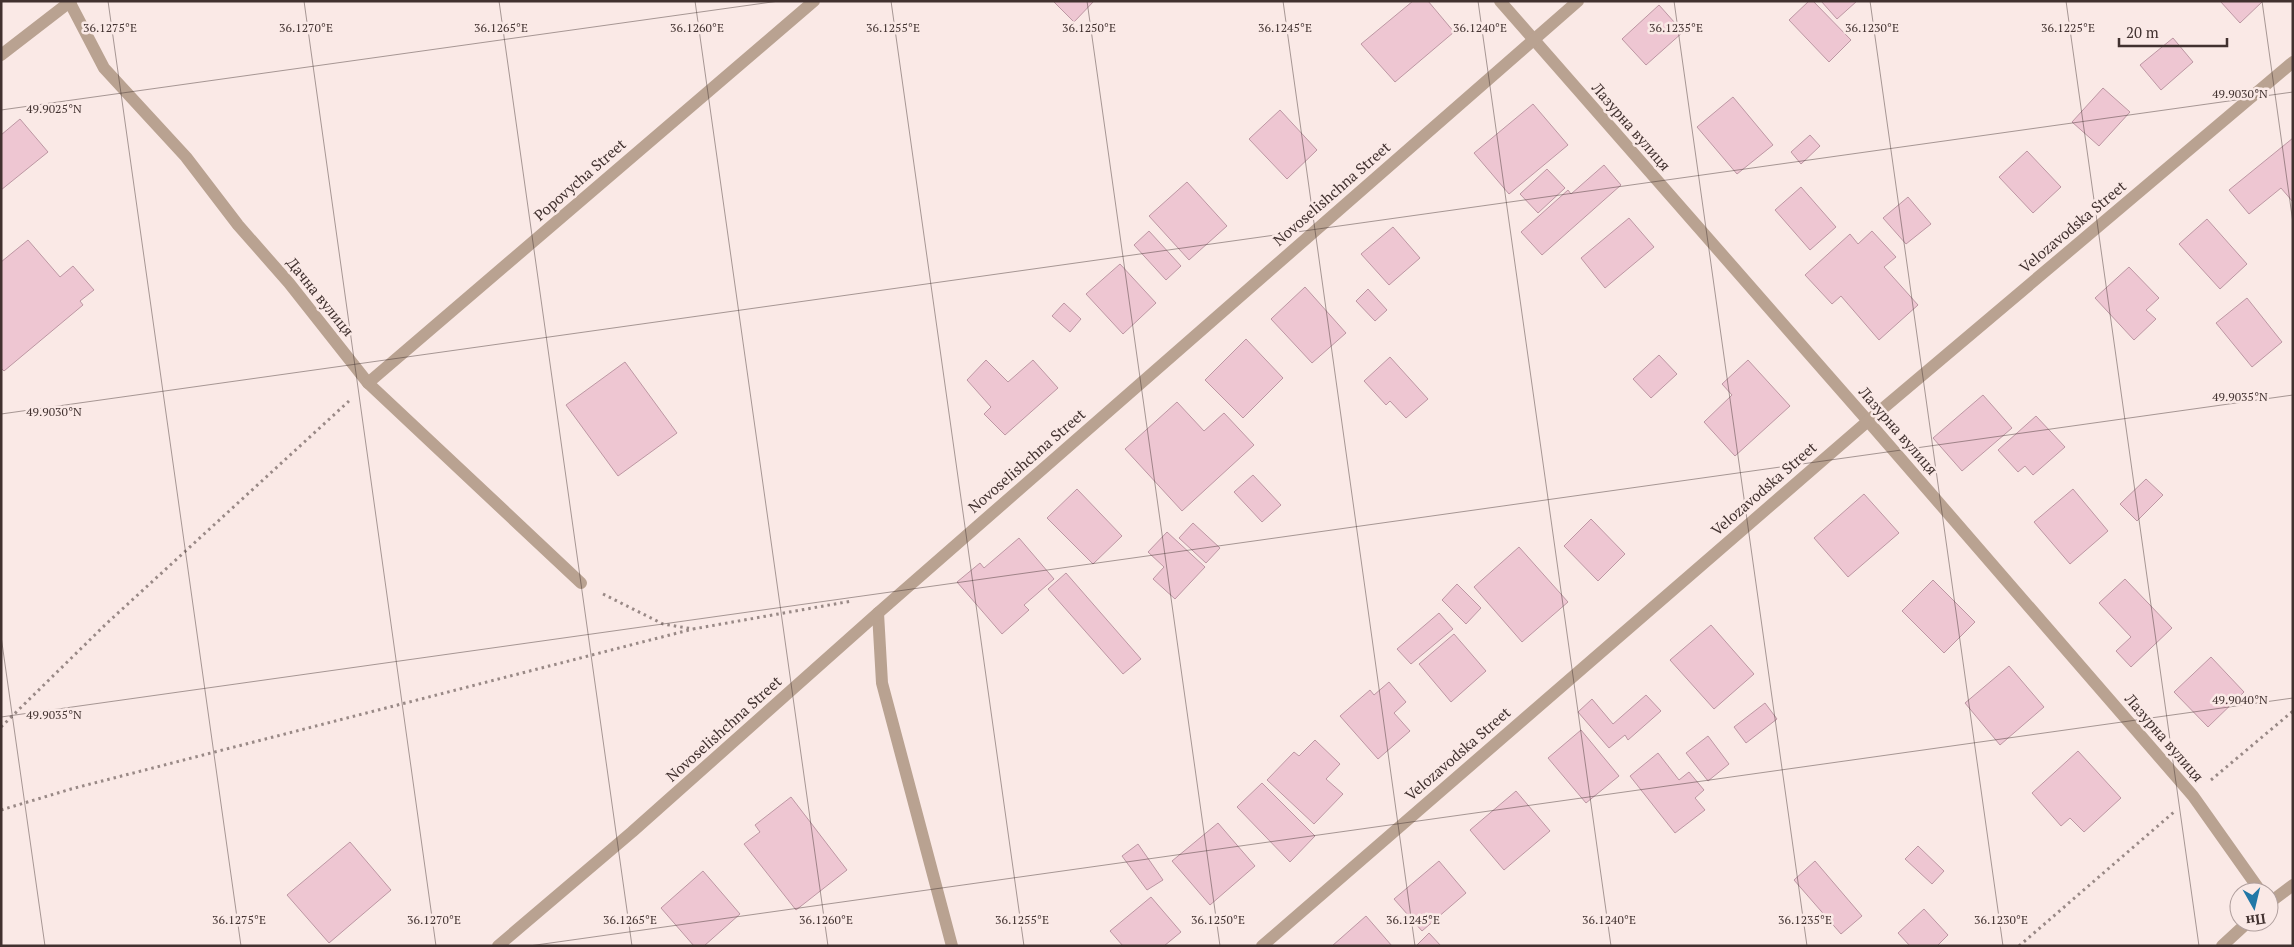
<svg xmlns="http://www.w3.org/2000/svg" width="2294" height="947" font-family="'PT Serif',serif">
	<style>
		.building { fill: #eec6d2; stroke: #bd97a3 }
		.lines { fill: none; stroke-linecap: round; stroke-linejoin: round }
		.path { stroke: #998986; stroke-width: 3; stroke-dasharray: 2.5 4; stroke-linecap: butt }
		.street { stroke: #b9a291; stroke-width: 12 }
		.ticks { fill: none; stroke: #41312f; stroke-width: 1; stroke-opacity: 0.45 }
		.labels { text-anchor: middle; stroke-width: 5; stroke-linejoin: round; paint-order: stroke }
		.street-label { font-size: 15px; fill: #41312f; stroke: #fae9e6 }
		.ticks-label { font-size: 12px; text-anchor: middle; fill: #41312f; stroke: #fae9e6; stroke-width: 5; stroke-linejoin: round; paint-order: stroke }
	</style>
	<rect width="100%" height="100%" fill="#fae9e6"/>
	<g class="building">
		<polygon points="1053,1 1094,1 1074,22"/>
		<polygon points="1413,1 1428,1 1454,32 1395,82 1361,44"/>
		<polygon points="1809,1 1813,1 1851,40 1829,62 1789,20"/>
		<polygon points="1821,1 1857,1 1837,19"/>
		<polygon points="2220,1 2263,1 2240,23"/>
		<polygon points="1659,5 1683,32 1646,65 1622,39"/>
		<polygon points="2173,38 2193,62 2161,90 2140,65"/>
		<polygon points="2103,88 2130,112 2099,146 2072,122"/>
		<polygon points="1733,97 1773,145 1737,174 1697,127"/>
		<polygon points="1533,104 1568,145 1509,194 1474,153"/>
		<polygon points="1280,110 1317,150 1287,179 1249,139"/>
		<polygon points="20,119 48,152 1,190 1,135"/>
		<polygon points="1810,135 1820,146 1801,164 1791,152"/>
		<polygon points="2293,138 2293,202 2281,188 2249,214 2229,190"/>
		<polygon points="2027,151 2061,187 2033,213 1999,177"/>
		<polygon points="1604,165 1621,185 1542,255 1521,232 1568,190 1571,194"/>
		<polygon points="1547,169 1565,188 1538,213 1520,194"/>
		<polygon points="1187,182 1227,226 1189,260 1149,216"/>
		<polygon points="1801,187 1836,227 1810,250 1775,210"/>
		<polygon points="1908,197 1931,224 1906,244 1883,218"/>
		<polygon points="1629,218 1654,247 1605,288 1581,258"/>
		<polygon points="2207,219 2247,264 2220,289 2179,244"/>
		<polygon points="1393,227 1420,258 1389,285 1361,254"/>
		<polygon points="1149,231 1181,266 1166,280 1134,245"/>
		<polygon points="1872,231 1896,257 1884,267 1918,305 1879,340 1841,296 1832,304 1805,275 1850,234 1858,244"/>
		<polygon points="28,240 60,277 73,266 94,290 80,301 83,305 4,371 1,368 1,262"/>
		<polygon points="1120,264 1156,303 1123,334 1086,294"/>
		<polygon points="2129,267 2159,298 2146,310 2156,319 2134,340 2095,298"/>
		<polygon points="1305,287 1346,333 1312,363 1271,319"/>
		<polygon points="1368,289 1387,310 1375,321 1356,301"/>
		<polygon points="2247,298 2282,342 2252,367 2216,323"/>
		<polygon points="1064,303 1081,319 1070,332 1052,316"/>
		<polygon points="1246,339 1283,378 1243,418 1205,380"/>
		<polygon points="1659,355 1677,374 1651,398 1633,379"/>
		<polygon points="1390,357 1428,399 1406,418 1390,401 1386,405 1364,381"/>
		<polygon points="986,360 1008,382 1033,360 1058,388 1005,435 984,414 991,407 967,380"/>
		<polygon points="1748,360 1790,406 1735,456 1704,422 1732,395 1722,384"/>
		<polygon points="625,362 677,433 618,476 566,405"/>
		<polygon points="1983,395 2012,428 1962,471 1933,438"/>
		<polygon points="1177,402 1204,431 1224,413 1254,445 1182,511 1125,449"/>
		<polygon points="2036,416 2065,447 2033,475 2025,466 2018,472 1998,450"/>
		<polygon points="1253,475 1281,505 1262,522 1234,492"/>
		<polygon points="2146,479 2163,495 2137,521 2120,504"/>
		<polygon points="1077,489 1122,536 1093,564 1047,518"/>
		<polygon points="2073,489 2108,531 2070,564 2034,522"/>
		<polygon points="1864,494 1899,533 1848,577 1814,538"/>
		<polygon points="1591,519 1625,554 1598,581 1564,546"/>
		<polygon points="1193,523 1220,548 1206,563 1179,538"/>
		<polygon points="1167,532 1205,567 1175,599 1153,579 1164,567 1148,552"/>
		<polygon points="1019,538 1054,579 1024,605 1029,610 1002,634 957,582 980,563 984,568"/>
		<polygon points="1519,547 1568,602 1522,642 1474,587"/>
		<polygon points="1066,573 1141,659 1123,674 1048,589"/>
		<polygon points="2125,579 2172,628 2131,667 2116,651 2131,637 2099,603"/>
		<polygon points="1933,580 1975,622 1944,653 1902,611"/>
		<polygon points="1457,584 1481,608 1466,624 1442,600"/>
		<polygon points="1439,613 1453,629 1411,664 1397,649"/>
		<polygon points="1711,625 1754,674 1714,709 1670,660"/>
		<polygon points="1454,634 1486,671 1451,702 1419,664"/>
		<polygon points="2211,657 2244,692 2208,727 2174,692"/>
		<polygon points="2009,666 2044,707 2000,745 1965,703"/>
		<polygon points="1389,682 1406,702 1394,713 1410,731 1378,759 1340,716 1370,690 1374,695"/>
		<polygon points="1646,695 1661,711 1628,740 1625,735 1609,748 1578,712 1592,699 1613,724"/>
		<polygon points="1765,703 1777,719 1746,743 1734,727"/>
		<polygon points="1581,730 1619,776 1586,803 1548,758"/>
		<polygon points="1708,736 1729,764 1708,781 1686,753"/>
		<polygon points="1315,740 1340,764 1326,779 1343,794 1314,824 1267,780 1294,752 1299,756"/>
		<polygon points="2078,751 2121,798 2084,832 2070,818 2061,826 2032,793"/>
		<polygon points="1658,753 1679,780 1689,772 1704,790 1695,798 1705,810 1675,833 1630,776"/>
		<polygon points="1262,783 1315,836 1290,862 1237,807"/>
		<polygon points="1516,791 1550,831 1504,870 1470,830"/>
		<polygon points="791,797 847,870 796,910 744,844 760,832 755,825"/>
		<polygon points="1218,823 1255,866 1210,905 1172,861"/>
		<polygon points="350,842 391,890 329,943 287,895"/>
		<polygon points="1138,844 1163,880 1147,890 1122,856"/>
		<polygon points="1918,846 1944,871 1932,884 1905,859"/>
		<polygon points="1439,861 1466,893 1422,931 1394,899"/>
		<polygon points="1815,861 1862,916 1841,934 1794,880"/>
		<polygon points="703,871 740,914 704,946 694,946 661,908"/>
		<polygon points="1151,897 1181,932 1164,946 1123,946 1110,931"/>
		<polygon points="1924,909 1948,935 1937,946 1910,946 1898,933"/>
		<polygon points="1366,916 1392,946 1332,946"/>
		<polygon points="1429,933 1441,946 1416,946"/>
	</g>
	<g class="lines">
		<g class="path">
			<polyline points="603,594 663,624 693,629 852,601"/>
			<polyline points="1,727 106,624 349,401"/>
			<polyline points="2211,780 2293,711"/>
			<polyline points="1,810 71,789 693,629"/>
			<polyline points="2019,946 2174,812"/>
		</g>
		<g class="street">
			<polyline points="69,1 104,68 186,157 238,225 289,283 368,383 581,583"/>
			<polyline points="1500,1 1868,421 2193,796 2261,892"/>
			<polyline points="1,55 71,1"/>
			<polyline points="368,383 814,1"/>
			<polyline points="878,613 882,683 952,946"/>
			<polyline points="2269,903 2293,885"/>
			<polyline points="498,946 632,832 878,613 1578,1"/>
			<polyline points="1262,946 1868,421 2293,62"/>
			<polyline points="2222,946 2248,922"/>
		</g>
	</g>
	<path class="ticks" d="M108,1L241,946M304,1L436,946M499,1L632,946M695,1L828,946M891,1L1024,946M1087,1L1220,946M1283,1L1415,946M1478,1L1611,946M1674,1L1807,946M1870,1L2003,946M2066,1L2199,946M2262,1L2293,223M1,110L779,1M1,414L2293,92M1,636L45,946M1,717L2293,395M529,946L2293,698"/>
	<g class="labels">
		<g class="street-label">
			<text transform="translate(1631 127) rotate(49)" y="5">Лазурна вулиця</text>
			<text transform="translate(580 180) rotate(-41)" y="5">Popovycha Street</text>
			<text transform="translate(1332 194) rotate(-41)" y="5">Novoselishchna Street</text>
			<text transform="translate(2073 227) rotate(-40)" y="5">Velozavodska Street</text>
			<text transform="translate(320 297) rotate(51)" y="5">Дачна вулиця</text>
			<text transform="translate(1898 431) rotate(49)" y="5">Лазурна вулиця</text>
			<text transform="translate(1027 461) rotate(-41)" y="5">Novoselishchna Street</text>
			<text transform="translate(1764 489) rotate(-41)" y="5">Velozavodska Street</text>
			<text transform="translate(724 729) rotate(-42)" y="5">Novoselishchna Street</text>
			<text transform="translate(2164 738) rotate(49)" y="5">Лазурна вулиця</text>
			<text transform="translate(1458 754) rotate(-41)" y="5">Velozavodska Street</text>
		</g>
	</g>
	<g class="ticks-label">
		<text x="110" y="32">36.1275°E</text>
		<text x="306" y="32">36.1270°E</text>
		<text x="501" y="32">36.1265°E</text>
		<text x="697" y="32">36.1260°E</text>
		<text x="893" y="32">36.1255°E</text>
		<text x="1089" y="32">36.1250°E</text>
		<text x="1285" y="32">36.1245°E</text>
		<text x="1480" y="32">36.1240°E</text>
		<text x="1676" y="32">36.1235°E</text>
		<text x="1872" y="32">36.1230°E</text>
		<text x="2068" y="32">36.1225°E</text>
		<text x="2240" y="98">49.9030°N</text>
		<text x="54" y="113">49.9025°N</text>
		<text x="2240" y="401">49.9035°N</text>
		<text x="54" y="416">49.9030°N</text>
		<text x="2240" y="704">49.9040°N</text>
		<text x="54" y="719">49.9035°N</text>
		<text x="239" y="924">36.1275°E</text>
		<text x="434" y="924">36.1270°E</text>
		<text x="630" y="924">36.1265°E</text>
		<text x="826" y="924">36.1260°E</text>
		<text x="1022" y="924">36.1255°E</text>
		<text x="1218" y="924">36.1250°E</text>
		<text x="1413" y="924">36.1245°E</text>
		<text x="1609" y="924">36.1240°E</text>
		<text x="1805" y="924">36.1235°E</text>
		<text x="2001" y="924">36.1230°E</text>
	</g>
	<rect width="2294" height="947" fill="none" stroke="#41312f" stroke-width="5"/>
	<g transform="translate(2254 907) rotate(172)"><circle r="24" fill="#fae9e6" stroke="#b09f9d"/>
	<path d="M0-4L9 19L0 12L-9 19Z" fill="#2178a7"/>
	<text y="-8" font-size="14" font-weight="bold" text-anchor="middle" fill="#41312f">Пн</text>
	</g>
	<path d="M2119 38v8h108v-8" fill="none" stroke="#41312f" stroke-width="2.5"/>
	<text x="2126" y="38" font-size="15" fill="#41312f" stroke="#fae9e6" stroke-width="4" paint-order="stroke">20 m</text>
</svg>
